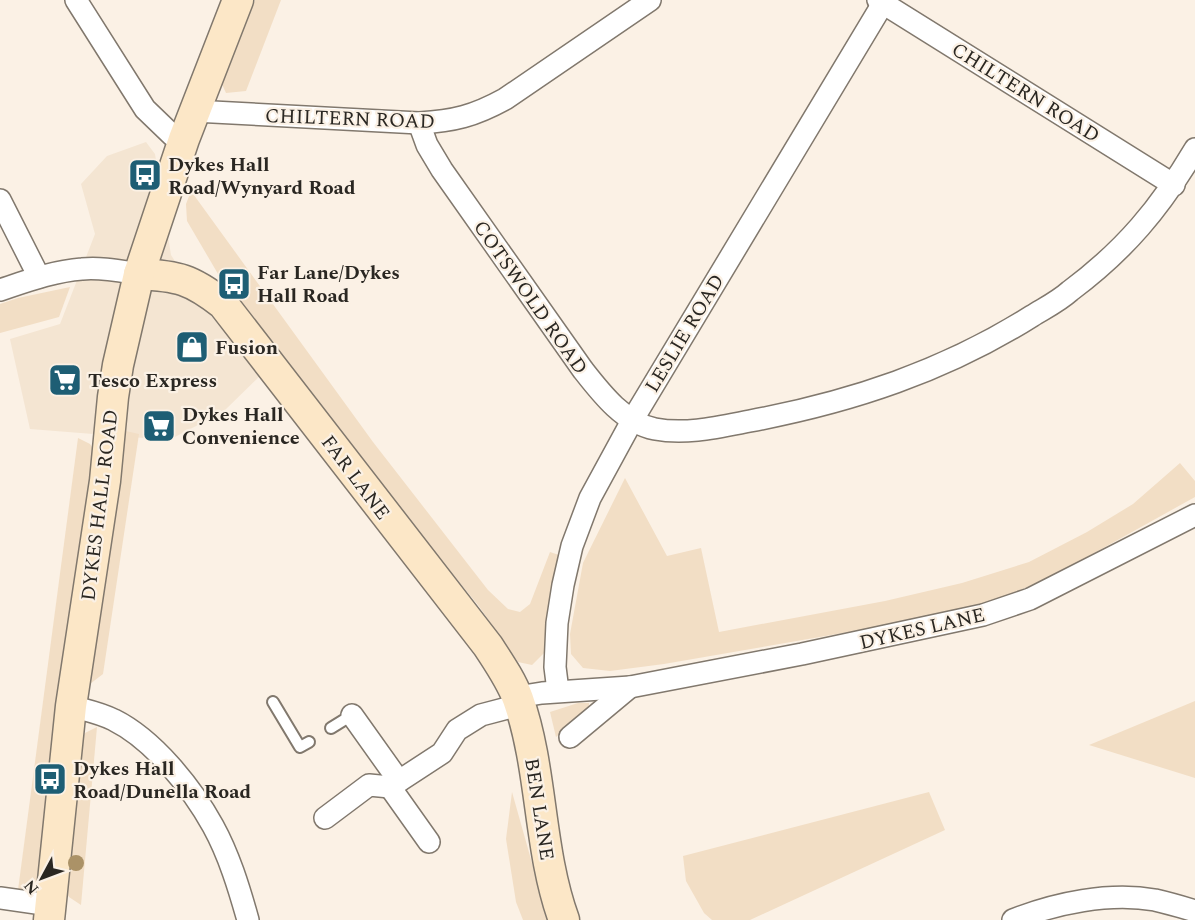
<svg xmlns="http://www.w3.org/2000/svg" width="1195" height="920" font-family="Spectral,serif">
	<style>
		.built { fill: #f4e5d2 }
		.green { fill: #f2dec5 }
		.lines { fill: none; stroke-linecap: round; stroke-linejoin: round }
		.lane-casing { stroke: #81786d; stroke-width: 14 }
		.street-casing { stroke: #81786d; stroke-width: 24 }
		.secondary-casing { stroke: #81786d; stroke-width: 33 }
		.lane { stroke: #fff; stroke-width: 10 }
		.street { stroke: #fff; stroke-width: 21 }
		.secondary { stroke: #fce7c7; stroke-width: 30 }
		.tree { fill: #ab9267 }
		.labels { text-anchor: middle; stroke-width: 4.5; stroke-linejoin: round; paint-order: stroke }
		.street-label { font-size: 20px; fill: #2a2722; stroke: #fbf1e5 }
		.poi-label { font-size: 20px; font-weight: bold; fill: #2a2722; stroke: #fbf1e5; text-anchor: start }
	</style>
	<rect width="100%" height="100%" fill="#fbf1e5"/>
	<polygon class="built" points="146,142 155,154 171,255 207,311 261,375 223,412 169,440 30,429 10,339 60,324 95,234 81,184 107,156"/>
	<g class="green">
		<polygon points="255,0 281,0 246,91 226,93 221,82"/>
		<polygon points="191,191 373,442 488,590 508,609 520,612 530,604 550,552 562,556 544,653 532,665 518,662 478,605 343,441 221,279 187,221 186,204"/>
		<polygon points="70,287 59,317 0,333 0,304 18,298"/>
		<polygon points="121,430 139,434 103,674 86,687"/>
		<path d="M78,438L90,444L96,453L40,877C35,887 29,890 18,890Z"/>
		<polygon points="1180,463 1195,481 1195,497 1051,577 993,601 941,616 664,664 610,671 583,668 571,654 570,634 583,563 625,478 667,556 701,548 719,632 885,601 962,583 1029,562 1087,532 1133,504"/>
		<polygon points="1195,701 1195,778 1089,745"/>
		<polygon points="578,703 589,703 589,710 556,737 550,712"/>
		<polygon points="97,727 81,905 69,897 62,886 80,740 85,733"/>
		<polygon points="512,792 548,920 523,920 516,902 506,839"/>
		<polygon points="929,792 945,830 750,920 712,920 704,913 686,881 683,856"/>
	</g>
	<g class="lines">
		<defs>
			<g id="lane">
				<polyline points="273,702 300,747 309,742"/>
				<polyline points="331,728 352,715"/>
			</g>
			<g id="street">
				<polyline points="76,0 145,109 172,135 184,139"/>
				<polyline points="878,0 1174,185"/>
				<path d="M194,111L419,123C454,121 474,116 505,99L650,0"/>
				<path d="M419,123L427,145L442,170L583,370C601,393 624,423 655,429C686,435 719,427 750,421C851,402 945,371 1032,316C1045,308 1059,301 1070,291C1125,250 1160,208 1195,149"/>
				<polyline points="0,200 39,277"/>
				<path d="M0,290C27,281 54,271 82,269C101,267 120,271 139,274"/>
				<polyline points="558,691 555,667 557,623 563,585 572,546 590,498 633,419 885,0"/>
				<polyline points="517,697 542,693 630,687 802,654 983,615 1030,599 1195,515"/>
				<path d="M71,706C85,710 101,713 114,720C154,740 192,788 213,826C229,855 239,888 248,920"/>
				<polyline points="352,715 399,781"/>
				<polyline points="570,737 630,687"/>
				<polyline points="390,787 429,842"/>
				<polyline points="325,818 369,785 390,787 442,753 457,730 481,715 519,705"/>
				<polyline points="0,898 50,905"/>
				<path d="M1013,920C1056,903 1109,892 1155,900C1168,903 1182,907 1195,911"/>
			</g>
			<g id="secondary">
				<path d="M139,274C178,276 191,279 223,304L488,646C499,663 511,680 518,699C543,770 538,849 564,920"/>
				<polyline points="49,920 71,706 105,481 113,397 118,365 139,274 184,139 238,0"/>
			</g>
		</defs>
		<use href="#lane" class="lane-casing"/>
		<use href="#street" class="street-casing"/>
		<use href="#secondary" class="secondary-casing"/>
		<use href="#lane" class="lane"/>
		<use href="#street" class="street"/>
		<use href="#secondary" class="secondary"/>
	</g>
	<circle class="tree" cx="76" cy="863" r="8"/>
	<defs>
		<symbol id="bus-square" viewBox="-11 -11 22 22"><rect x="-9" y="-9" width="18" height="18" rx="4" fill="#1e5e74" stroke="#fbf1e5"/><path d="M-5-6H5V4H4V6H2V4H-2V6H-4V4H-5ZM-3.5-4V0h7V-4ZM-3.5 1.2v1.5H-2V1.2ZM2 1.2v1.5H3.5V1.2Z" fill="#fff"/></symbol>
		<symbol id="shop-square" viewBox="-11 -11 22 22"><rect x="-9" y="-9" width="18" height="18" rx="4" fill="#1e5e74" stroke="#fbf1e5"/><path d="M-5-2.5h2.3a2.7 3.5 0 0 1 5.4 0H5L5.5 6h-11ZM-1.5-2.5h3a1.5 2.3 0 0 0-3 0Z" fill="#fff"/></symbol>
		<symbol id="supermarket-square" viewBox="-11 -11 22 22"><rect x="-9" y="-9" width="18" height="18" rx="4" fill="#1e5e74" stroke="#fbf1e5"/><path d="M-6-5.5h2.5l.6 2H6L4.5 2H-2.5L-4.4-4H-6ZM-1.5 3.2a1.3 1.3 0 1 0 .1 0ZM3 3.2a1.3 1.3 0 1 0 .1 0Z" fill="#fff"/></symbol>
	</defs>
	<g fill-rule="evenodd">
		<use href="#bus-square" x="126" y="156" width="38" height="38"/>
		<use href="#bus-square" x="215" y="265" width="38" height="38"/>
		<use href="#shop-square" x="173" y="328" width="38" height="38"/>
		<use href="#supermarket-square" x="46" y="361" width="38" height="38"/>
		<use href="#supermarket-square" x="140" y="407" width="38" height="38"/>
		<use href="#bus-square" x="31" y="760" width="38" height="38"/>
	</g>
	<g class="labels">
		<g class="street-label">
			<text transform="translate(1026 92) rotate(32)" y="7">CHILTERN ROAD</text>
			<text transform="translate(350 118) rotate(2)" y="7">CHILTERN ROAD</text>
			<text transform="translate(531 297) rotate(55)" y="7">COTSWOLD ROAD</text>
			<text transform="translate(684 333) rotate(-59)" y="7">LESLIE ROAD</text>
			<text transform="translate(356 477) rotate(53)" y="7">FAR LANE</text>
			<text transform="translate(99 505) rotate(-83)" y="7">DYKES HALL ROAD</text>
			<text transform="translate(922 628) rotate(-13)" y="7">DYKES LANE</text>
			<text transform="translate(540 809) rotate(81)" y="7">BEN LANE</text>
		</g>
		<g class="poi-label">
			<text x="168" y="171">Dykes Hall<tspan x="168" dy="23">Road/Wynyard Road</tspan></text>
			<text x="257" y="279">Far Lane/Dykes<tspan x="257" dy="23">Hall Road</tspan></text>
			<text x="215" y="354">Fusion</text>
			<text x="88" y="387">Tesco Express</text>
			<text x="182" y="421">Dykes Hall<tspan x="182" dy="23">Convenience</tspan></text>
			<text x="73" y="775">Dykes Hall<tspan x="73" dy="23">Road/Dunella Road</tspan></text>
		</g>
	</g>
	<g transform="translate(42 878) rotate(229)" stroke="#fbf1e5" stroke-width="4.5" paint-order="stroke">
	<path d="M0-4.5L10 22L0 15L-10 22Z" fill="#2a2722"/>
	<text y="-9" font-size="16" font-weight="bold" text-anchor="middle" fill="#2a2722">N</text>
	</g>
</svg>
